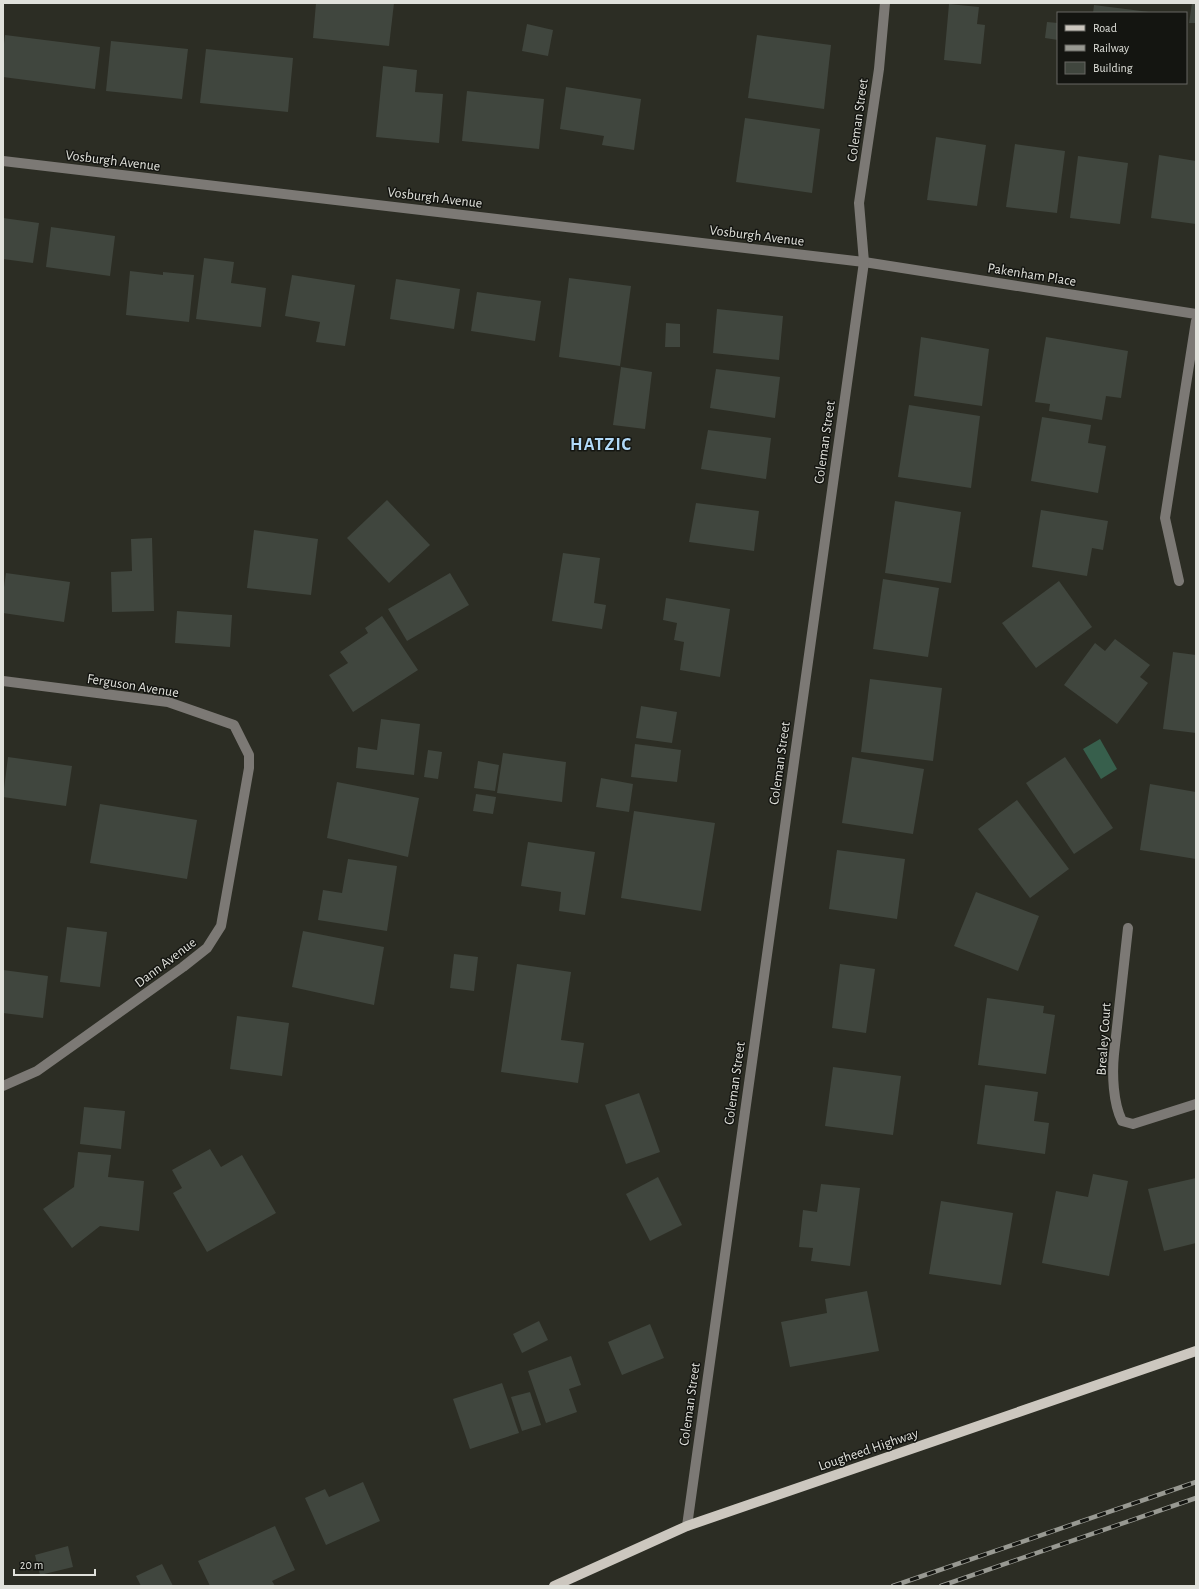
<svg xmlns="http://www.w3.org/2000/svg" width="1199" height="1589" font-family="'Alegreya Sans',sans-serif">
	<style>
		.water { fill: #375f4c }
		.building { fill: #40463e }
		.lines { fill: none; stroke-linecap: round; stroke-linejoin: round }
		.minor { stroke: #7c7975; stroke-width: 10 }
		.major { stroke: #ccc7bf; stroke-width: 10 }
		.rail-casing { stroke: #989992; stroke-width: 4.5 }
		.rail { stroke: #141511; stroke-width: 3; stroke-dasharray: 9; stroke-linecap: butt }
		.labels { text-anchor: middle; stroke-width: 3; stroke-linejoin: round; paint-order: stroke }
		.street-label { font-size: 14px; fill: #e0e1db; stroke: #141511 }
		.district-label { font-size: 18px; font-weight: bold; letter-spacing: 1px; fill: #b2daf9; stroke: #141511 }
	</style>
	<rect width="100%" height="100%" fill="#2c2d24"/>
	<polygon class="water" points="1100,739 1117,769 1101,779 1083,749"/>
	<g class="building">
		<polygon points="316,3 394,3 389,46 313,38"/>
		<polygon points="1192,3 1196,3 1196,23 1189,23"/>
		<polygon points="949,4 979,7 977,24 985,25 981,64 944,60"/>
		<polygon points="1094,5 1149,12 1149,13 1093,13"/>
		<polygon points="1047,22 1058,23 1058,40 1045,38"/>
		<polygon points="527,24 553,30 548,56 522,51"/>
		<polygon points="5,35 100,47 95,89 3,77 3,52"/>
		<polygon points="757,35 831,45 824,109 748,98"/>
		<polygon points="111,41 188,49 182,99 106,91"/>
		<polygon points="206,49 293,58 288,112 200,103"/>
		<polygon points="383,66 417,70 415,92 443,94 439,143 376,137"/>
		<polygon points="566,87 641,99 634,150 602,145 604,136 560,129"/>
		<polygon points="467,91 544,99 539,149 462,141"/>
		<polygon points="745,118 820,129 812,193 736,182"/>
		<polygon points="936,137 986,145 977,206 927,200"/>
		<polygon points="1015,144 1065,151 1057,213 1006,207"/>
		<polygon points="1159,155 1196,161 1196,224 1151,218"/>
		<polygon points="1078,156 1128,163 1120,224 1070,218"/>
		<polygon points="3,218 39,223 33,263 3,259"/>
		<polygon points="51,227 115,236 110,276 46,267"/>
		<polygon points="204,258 234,262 231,283 266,288 261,327 196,319"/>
		<polygon points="130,271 163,275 163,272 194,275 189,322 126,315"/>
		<polygon points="292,275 355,285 345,346 316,342 320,322 285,316"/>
		<polygon points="569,278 631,286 620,366 559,357"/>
		<polygon points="396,279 460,289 454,329 390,319"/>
		<polygon points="477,292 541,301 535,341 471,331"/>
		<polygon points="717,309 783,316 779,360 713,353"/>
		<polygon points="666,323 680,324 680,347 665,347"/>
		<polygon points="921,337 989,349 982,406 914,396"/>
		<polygon points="1046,337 1128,351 1121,398 1106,396 1102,420 1049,411 1050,404 1035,402"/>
		<polygon points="621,367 652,372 645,429 613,425"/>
		<polygon points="716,369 780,377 775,418 710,408"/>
		<polygon points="909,405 980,416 971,488 898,477"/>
		<polygon points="1042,417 1091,425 1088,443 1106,446 1098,493 1031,481"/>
		<polygon points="708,430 771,438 766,479 701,469"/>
		<polygon points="387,500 430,545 389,583 347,538"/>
		<polygon points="895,501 961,512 951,583 885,573"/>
		<polygon points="696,503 759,511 754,551 689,542"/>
		<polygon points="1041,510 1108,521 1103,550 1092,548 1087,576 1032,567"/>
		<polygon points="254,530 318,539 311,595 247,588"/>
		<polygon points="152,538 154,611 112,612 111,572 132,571 131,539"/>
		<polygon points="563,553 600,558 594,603 606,605 602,629 552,621"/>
		<polygon points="6,573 70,582 64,622 3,613 3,594"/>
		<polygon points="450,573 469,605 407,641 388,609"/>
		<polygon points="883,579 939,588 928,657 873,649"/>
		<polygon points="1059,581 1092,627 1036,668 1002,623"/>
		<polygon points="666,598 730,609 720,677 680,670 684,642 674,640 677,623 663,620"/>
		<polygon points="177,611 232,615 230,647 175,643"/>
		<polygon points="382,616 418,670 353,712 329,675 348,663 340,652 368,633 365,628"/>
		<polygon points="1115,639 1150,665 1140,677 1148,683 1117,724 1064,685 1095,643 1105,651"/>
		<polygon points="1173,652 1196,655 1196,733 1163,729"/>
		<polygon points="870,679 942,688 933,761 861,752"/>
		<polygon points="641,706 677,712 672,743 636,738"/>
		<polygon points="381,719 420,724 414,775 356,768 358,747 377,750"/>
		<polygon points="635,744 681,750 677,782 631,777"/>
		<polygon points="428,750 442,752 438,779 424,777"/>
		<polygon points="503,753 566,762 562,802 497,793"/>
		<polygon points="8,757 72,766 66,806 3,797"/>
		<polygon points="852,757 924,769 913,834 842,823"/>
		<polygon points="1065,757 1113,828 1074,854 1026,783"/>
		<polygon points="478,761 499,765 495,791 474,788"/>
		<polygon points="601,778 633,784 629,812 596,807"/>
		<polygon points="337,782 419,798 408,857 327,838"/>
		<polygon points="1150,784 1196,792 1196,859 1140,850"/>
		<polygon points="476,794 496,797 493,814 473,811"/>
		<polygon points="1017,800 1069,869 1030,898 978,829"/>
		<polygon points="100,804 197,820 187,879 90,863"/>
		<polygon points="634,811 715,823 701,911 621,898"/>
		<polygon points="528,842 595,852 585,915 559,911 561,892 521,886"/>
		<polygon points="837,850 905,859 897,919 829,909"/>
		<polygon points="348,859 397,866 387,931 318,920 323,890 342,893"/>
		<polygon points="976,892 1039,916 1018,971 954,946"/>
		<polygon points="67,927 107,932 100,987 60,982"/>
		<polygon points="303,931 384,947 374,1005 292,987"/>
		<polygon points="454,954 478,957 474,991 450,988"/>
		<polygon points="517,964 571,972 561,1040 584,1043 578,1083 501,1072"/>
		<polygon points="840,964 875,969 866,1033 832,1028"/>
		<polygon points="3,970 48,976 43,1018 3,1013"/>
		<polygon points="987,998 1044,1006 1043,1013 1055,1015 1046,1074 978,1065"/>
		<polygon points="237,1016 289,1023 282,1076 230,1069"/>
		<polygon points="833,1067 901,1076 893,1135 825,1126"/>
		<polygon points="985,1085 1038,1092 1034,1121 1049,1123 1045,1154 977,1144"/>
		<polygon points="639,1093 660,1152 626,1164 605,1105"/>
		<polygon points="84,1107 125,1111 121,1149 80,1144"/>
		<polygon points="210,1149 221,1167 242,1155 276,1213 207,1252 173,1193 182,1188 172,1170"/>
		<polygon points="78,1152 111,1155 108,1177 144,1181 139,1231 100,1226 72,1248 43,1209 74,1187"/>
		<polygon points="1093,1174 1128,1181 1109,1276 1042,1263 1056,1191 1088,1197"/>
		<polygon points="658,1177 682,1225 650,1241 626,1194"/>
		<polygon points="1196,1178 1196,1243 1164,1251 1148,1189"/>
		<polygon points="821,1184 860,1188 850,1266 811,1261 813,1248 799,1247 803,1210 817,1212"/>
		<polygon points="941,1201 1013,1213 1001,1285 929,1274"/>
		<polygon points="867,1291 879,1351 790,1367 781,1322 827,1313 825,1299"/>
		<polygon points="539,1321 548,1340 522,1353 513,1334"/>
		<polygon points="650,1324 664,1358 622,1375 608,1342"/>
		<polygon points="571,1356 581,1385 569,1389 577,1412 546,1423 528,1371"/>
		<polygon points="502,1383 519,1433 470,1449 453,1399"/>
		<polygon points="530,1392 541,1425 522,1431 511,1397"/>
		<polygon points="363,1482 380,1521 326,1545 305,1498 325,1489 329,1497"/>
		<polygon points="275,1526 295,1570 272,1581 275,1586 210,1586 198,1561"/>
		<polygon points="68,1546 73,1567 40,1575 35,1555"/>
		<polygon points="162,1564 173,1586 141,1586 136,1576"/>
	</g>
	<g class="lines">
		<g class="minor">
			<polyline points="3,161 864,262 1196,314"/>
			<polyline points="1179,581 1165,518 1196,321"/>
			<polyline points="3,681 168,702 234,725 249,755 249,768 221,926 207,948 183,967 37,1071 3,1086"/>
			<path d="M1128,928L1114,1054C1112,1074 1113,1103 1122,1121L1133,1124L1196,1104"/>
			<polyline points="687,1526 864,262 859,203 879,69 885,3"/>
		</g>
		<polyline class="major" points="554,1586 687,1526 1196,1351"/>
		<defs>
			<g id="rail">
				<polyline points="893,1586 1196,1482"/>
				<polyline points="941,1586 1196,1498"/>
			</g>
		</defs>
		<use href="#rail" class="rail-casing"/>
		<use href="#rail" class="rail"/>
	</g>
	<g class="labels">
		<g class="street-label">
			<text transform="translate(857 120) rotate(-82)" y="5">Coleman Street</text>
			<text transform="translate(113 160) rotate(7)" y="5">Vosburgh Avenue</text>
			<text transform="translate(435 197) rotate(7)" y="5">Vosburgh Avenue</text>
			<text transform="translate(757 235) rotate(7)" y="5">Vosburgh Avenue</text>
			<text transform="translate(1032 274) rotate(9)" y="5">Pakenham Place</text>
			<text transform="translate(824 442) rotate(-82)" y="5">Coleman Street</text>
			<text transform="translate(133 685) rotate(9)" y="5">Ferguson Avenue</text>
			<text transform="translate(779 763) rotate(-82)" y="5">Coleman Street</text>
			<text transform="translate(165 962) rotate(-37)" y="5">Dann Avenue</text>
			<text transform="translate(1103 1039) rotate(-86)" y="5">Brealey Court</text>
			<text transform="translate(734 1083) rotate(-82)" y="5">Coleman Street</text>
			<text transform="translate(689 1404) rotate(-82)" y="5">Coleman Street</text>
			<text transform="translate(868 1449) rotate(-19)" y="5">Lougheed Highway</text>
		</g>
		<g class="district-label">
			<text x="601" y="450">HATZIC</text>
		</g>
	</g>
	<rect width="1199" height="1589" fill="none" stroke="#e0e1db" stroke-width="8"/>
	<rect x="1057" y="12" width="130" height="72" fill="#141511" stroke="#666762"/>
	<rect x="1065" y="25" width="20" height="6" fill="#ccc7bf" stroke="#666762"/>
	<text x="1093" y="32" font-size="12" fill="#e0e1db">Road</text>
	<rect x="1065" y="45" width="20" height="6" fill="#989992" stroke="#666762"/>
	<text x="1093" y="52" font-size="12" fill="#e0e1db">Railway</text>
	<rect x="1065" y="62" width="20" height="12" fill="#40463e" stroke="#666762"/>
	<text x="1093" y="72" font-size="12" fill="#e0e1db">Building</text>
	<path d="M14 1569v6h81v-6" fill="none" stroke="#e0e1db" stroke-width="2"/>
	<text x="20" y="1569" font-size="12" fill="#e0e1db" stroke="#141511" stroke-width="3" paint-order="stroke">20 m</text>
</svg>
